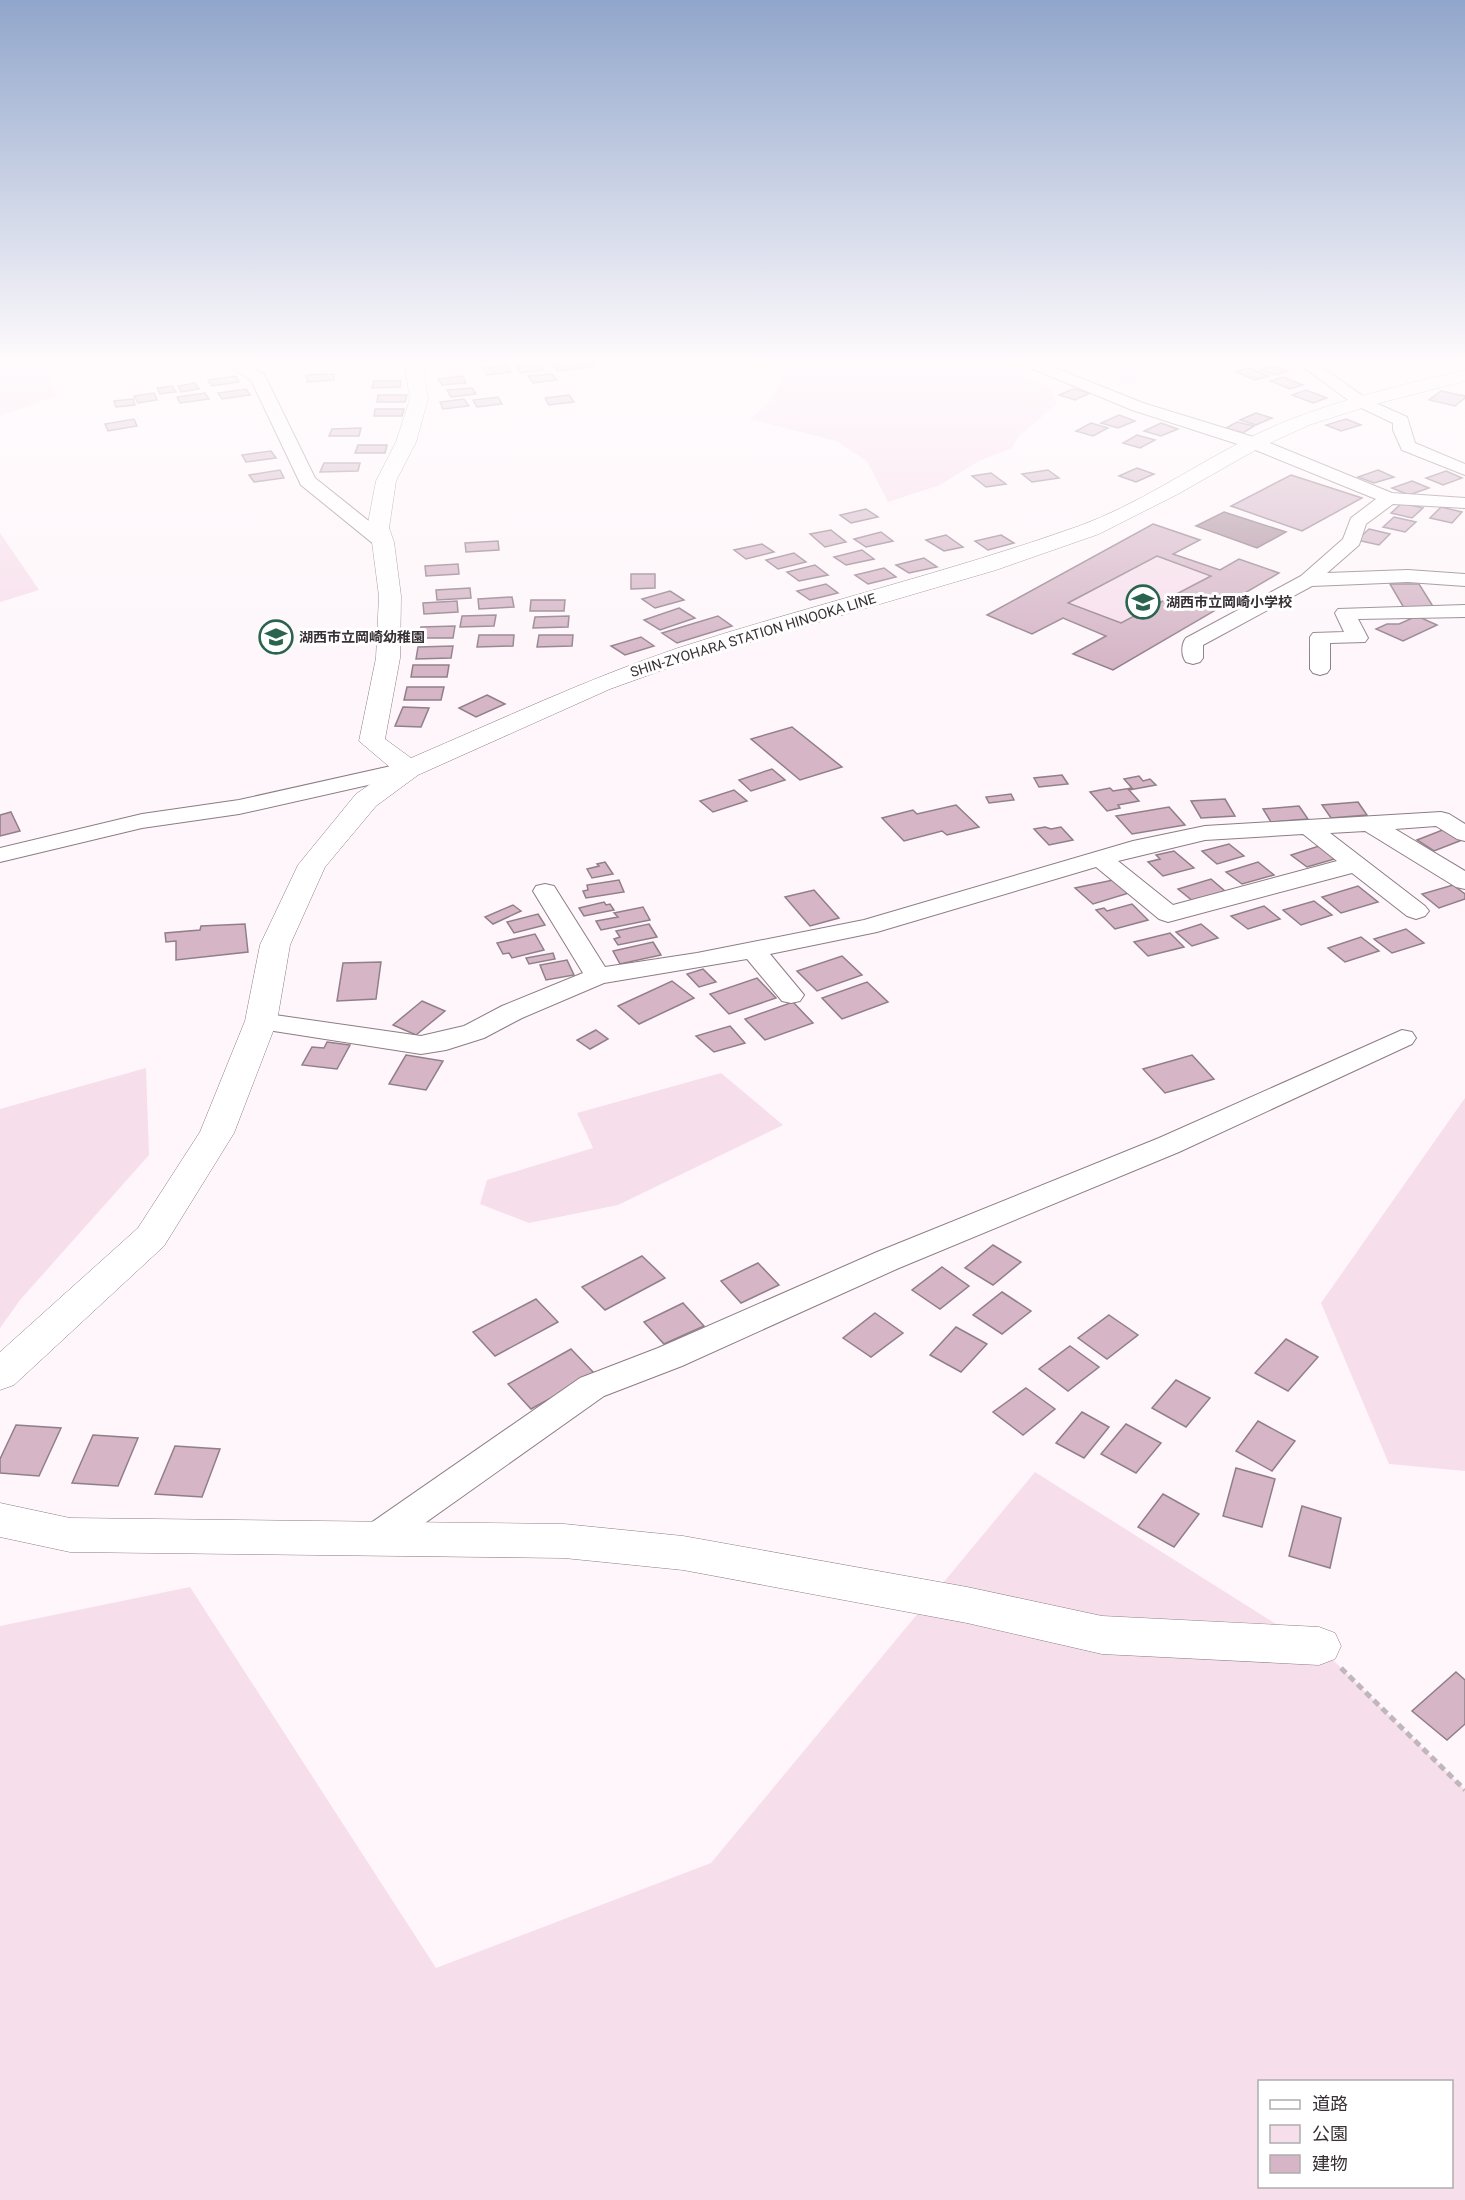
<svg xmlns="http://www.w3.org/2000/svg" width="1465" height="2200" font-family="Roboto,'Noto Sans JP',sans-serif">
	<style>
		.green { fill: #f7deeb; fill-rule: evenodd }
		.water { fill: #af91a0; stroke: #8b7480; stroke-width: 1.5 }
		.building { fill: #d5b5c6; stroke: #917f88; stroke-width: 1.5; fill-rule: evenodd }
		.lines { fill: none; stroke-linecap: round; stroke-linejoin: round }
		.minor-casing { stroke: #8d7c85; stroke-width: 2 }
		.tertiary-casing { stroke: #8d7c85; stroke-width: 1 }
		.secondary-casing { stroke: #8d7c85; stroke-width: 1 }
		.path { stroke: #bfb7bb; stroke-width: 5; stroke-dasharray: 7 4.5; stroke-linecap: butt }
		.minor { fill: #fff; fill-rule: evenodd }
		.tertiary { fill: #fff; fill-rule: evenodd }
		.secondary { fill: #fff; fill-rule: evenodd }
		.labels { text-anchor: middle; stroke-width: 6; stroke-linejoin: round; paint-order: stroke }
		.far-poi-label { font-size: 14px; font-weight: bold; fill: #383135; stroke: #fff; text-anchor: start }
		.far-street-label { font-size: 14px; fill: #383135; stroke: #fff }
	</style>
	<rect width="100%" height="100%" fill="#fef6fa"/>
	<g class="green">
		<polygon points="0,361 45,370 56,396 0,416"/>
		<path d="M788,361C866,361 979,350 1049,386L1057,404L1019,436L1012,448L979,461L940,485L888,502L867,461L836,441L749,419C767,405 782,393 780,369Z"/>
		<polygon points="1130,361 1204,361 1137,383 1117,386 1120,376 1139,363"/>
		<path d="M1344,361H1465V365C1427,374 1381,375 1344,361Z"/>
		<polygon points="0,533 39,590 0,602"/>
		<polygon points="1157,556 1211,576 1121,623 1068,603"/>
		<polygon points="146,1068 149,1155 20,1300 0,1328 0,1109"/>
		<polygon points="721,1073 783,1125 618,1205 529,1223 480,1204 487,1180 593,1148 577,1113"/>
		<polygon points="1465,1098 1465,1471 1389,1464 1321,1303"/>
		<path d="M1035,1472L1333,1660L1465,1790V2200H0V1626L190,1587L436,1968L711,1863ZM1260,2082H1452V2186H1260Z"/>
	</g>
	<polygon class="water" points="1224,512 1286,532 1257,548 1196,526"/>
	<g class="building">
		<polygon points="568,361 591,361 596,366 558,371 551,363"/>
		<polygon points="540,364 544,370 520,373 516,366"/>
		<polygon points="507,365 511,372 487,375 483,368"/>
		<polygon points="1275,366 1288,371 1275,375 1261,370"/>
		<polygon points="1249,368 1269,376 1255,380 1236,372"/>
		<polygon points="334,374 334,380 307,382 306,375"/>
		<polygon points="552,374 557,380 533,383 528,376"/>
		<polygon points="236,376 239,382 212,386 208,380"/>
		<polygon points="463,376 466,383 442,385 438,379"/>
		<polygon points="1283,377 1303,385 1290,389 1270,381"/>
		<polygon points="374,381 401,381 400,387 372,388"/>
		<polygon points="195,383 199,389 181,392 178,386"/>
		<polygon points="172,386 176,392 160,394 157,388"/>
		<polygon points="472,388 476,394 451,397 447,390"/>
		<polygon points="246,389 250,395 222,399 218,393"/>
		<polygon points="1073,389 1090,393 1075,400 1059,395"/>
		<polygon points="1306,390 1327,398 1313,403 1292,395"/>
		<polygon points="1441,391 1465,396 1465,398 1455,406 1429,400"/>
		<polygon points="154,393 157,400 138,403 134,396"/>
		<polygon points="205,393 209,399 180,403 177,397"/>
		<polygon points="378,395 407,395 405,402 377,402"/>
		<polygon points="569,395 574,402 549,405 545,398"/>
		<polygon points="498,397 502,404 477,407 473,400"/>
		<polygon points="133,399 135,405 116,407 114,401"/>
		<polygon points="464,399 469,406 443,409 440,402"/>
		<polygon points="375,409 404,409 402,416 374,416"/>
		<polygon points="1256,413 1272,418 1256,425 1240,420"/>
		<polygon points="1119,415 1135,421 1118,428 1101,423"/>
		<polygon points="134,419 137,426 108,431 105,424"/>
		<polygon points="1346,419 1361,425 1341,431 1326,425"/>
		<polygon points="1237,422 1254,426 1243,433 1226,428"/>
		<polygon points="1091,423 1108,428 1093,436 1076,431"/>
		<polygon points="1161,423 1178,429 1161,436 1144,431"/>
		<polygon points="361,428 359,436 329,436 332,429"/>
		<polygon points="1137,435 1155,440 1140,448 1123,443"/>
		<polygon points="358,445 387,445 385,453 355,453"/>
		<polygon points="271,451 276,458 246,462 242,455"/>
		<polygon points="324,463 360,463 358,471 320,472"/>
		<polygon points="1137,468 1154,474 1136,482 1119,476"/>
		<polygon points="280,470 284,478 254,482 249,475"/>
		<polygon points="1048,470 1059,478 1032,482 1022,474"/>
		<polygon points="1378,470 1394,477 1374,483 1358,477"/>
		<polygon points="1446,471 1462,478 1443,485 1426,478"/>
		<polygon points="991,473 1006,484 986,487 972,476"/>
		<polygon points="1291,475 1362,498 1302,531 1231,506"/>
		<polygon points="1412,481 1429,488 1409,495 1392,488"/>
		<polygon points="1402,503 1423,508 1412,518 1391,513"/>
		<polygon points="1441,507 1462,512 1452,523 1430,518"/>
		<polygon points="866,509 878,517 851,523 840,515"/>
		<polygon points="1394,517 1416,522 1405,532 1383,527"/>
		<path d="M1153,524L1200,540L1173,554L1220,570L1239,559L1279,573L1113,670L1073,654L1106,636L1063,618L1032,634L987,615ZM1157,556L1211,576L1121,623L1068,603Z"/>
		<polygon points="1369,529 1390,534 1379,545 1357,540"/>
		<polygon points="831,530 846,542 825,547 810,534"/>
		<polygon points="881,532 893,541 866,547 854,539"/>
		<polygon points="946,535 963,547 944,551 926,540"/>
		<polygon points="1001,535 1014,543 988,550 975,541"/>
		<polygon points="498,541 499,550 466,552 465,543"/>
		<polygon points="762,544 774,552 746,559 734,550"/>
		<polygon points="862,550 874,559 846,565 834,557"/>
		<polygon points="794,553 806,562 778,569 766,560"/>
		<polygon points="924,558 937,567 909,573 896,565"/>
		<polygon points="458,564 459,574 426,576 425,566"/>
		<polygon points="815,565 828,575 799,581 787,572"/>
		<polygon points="884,568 896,577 868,584 855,575"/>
		<polygon points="631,574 655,574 655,588 631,589"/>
		<polygon points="826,584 838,593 810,600 797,591"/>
		<polygon points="1390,584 1419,584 1434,608 1404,608"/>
		<polygon points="470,588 471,598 437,600 436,590"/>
		<polygon points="670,591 684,600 655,608 642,599"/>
		<polygon points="512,597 514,607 479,609 478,599"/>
		<polygon points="531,600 565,600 564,611 530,611"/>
		<polygon points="457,601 458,612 424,614 423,603"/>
		<polygon points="679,608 695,618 660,630 644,620"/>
		<polygon points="496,615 494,626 460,627 462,616"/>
		<polygon points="569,616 568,627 533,628 535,617"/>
		<polygon points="718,616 732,626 677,643 662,633"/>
		<polygon points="1417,616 1437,625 1403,641 1376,629 1387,624 1399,624"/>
		<polygon points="455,626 453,638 418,638 421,627"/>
		<polygon points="479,635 514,635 513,646 477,647"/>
		<polygon points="539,635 573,635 572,646 537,647"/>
		<polygon points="641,637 654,646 625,655 611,646"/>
		<polygon points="453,646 451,658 416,659 418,647"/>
		<polygon points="413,665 449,665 447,677 411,677"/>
		<polygon points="407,687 444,687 441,700 404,700"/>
		<polygon points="487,695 505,704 476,717 459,708"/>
		<polygon points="403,707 429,708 421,727 395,726"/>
		<polygon points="792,727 842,767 800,780 751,739"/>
		<polygon points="772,769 785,780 751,791 739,780"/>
		<polygon points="1062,775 1068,784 1039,787 1034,778"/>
		<polygon points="1139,776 1143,781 1150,779 1156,785 1129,790 1139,801 1118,805 1120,808 1107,811 1090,792 1110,788 1113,791 1132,788 1124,779"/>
		<polygon points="734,790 747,801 713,812 700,801"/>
		<polygon points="1011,794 1014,800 989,803 986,797"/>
		<polygon points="1225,799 1235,816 1201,818 1191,801"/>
		<polygon points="1358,802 1367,815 1331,818 1322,805"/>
		<polygon points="956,805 979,827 947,835 942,831 904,841 882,818 913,810 917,814"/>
		<polygon points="1299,806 1308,819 1271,822 1263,809"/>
		<polygon points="1169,807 1185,825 1132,834 1116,816"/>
		<polygon points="11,812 20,831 0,836 0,815"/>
		<polygon points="1045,827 1051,829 1061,827 1073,840 1049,845 1034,829"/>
		<polygon points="1445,829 1462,840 1434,851 1417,840"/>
		<polygon points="1229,844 1244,856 1217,864 1202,851"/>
		<polygon points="1322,845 1338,858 1307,867 1291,855"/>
		<polygon points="1174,851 1194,868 1163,876 1148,862 1160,859 1156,855"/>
		<polygon points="605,862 613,874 592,878 587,869 599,866 597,864"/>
		<polygon points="1258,862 1274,875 1242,884 1226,872"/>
		<polygon points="1211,879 1226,892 1194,902 1178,889"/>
		<polygon points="619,880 624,892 586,898 583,891 588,890 587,885"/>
		<polygon points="1113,880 1129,893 1093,904 1075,888"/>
		<polygon points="1453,885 1465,894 1465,899 1439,908 1422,894"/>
		<polygon points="1358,886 1378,902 1341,913 1322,897"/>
		<polygon points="814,890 839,918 810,926 785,897"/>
		<polygon points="1314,901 1332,915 1301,925 1283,910"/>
		<polygon points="604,902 606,905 610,904 614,910 584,916 579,908"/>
		<polygon points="1132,904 1148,920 1115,929 1096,910 1104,908 1107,911"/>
		<polygon points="513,905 521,911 493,924 485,917"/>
		<polygon points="1264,906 1280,919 1248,929 1231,916"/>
		<polygon points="643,907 650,920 601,930 596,921 618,917 614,913"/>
		<polygon points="538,914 545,925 514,933 507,922"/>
		<polygon points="245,924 248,952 176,960 176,941 166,942 165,933 200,930 201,926"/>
		<polygon points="649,924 657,937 618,945 614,939 620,937 616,931"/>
		<polygon points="1201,924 1218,938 1192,946 1176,932"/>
		<polygon points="1406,929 1424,943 1392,953 1374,939"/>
		<polygon points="1170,933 1184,947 1148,956 1134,942"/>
		<polygon points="535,934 544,950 512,958 509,953 503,954 497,943"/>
		<polygon points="1361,937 1379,951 1345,962 1328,948"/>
		<polygon points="653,942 661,955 620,964 613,951"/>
		<polygon points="553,953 555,959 529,964 526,958"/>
		<polygon points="842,956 862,975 817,991 797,971"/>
		<polygon points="567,960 574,975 546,980 540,965"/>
		<polygon points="381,962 376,999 337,1001 343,963"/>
		<polygon points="703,969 716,982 699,987 687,974"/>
		<polygon points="757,978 776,998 729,1014 710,994"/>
		<polygon points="672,981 694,998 639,1024 618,1006"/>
		<polygon points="867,982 888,1002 842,1019 822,998"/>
		<polygon points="422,1001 445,1011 416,1035 393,1025"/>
		<polygon points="793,1002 813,1023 765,1040 745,1019"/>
		<polygon points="730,1026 745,1043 714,1052 696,1036"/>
		<polygon points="596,1030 608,1039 590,1049 577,1040"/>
		<polygon points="327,1042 350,1045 337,1069 302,1065 312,1047 324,1048"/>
		<polygon points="406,1055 443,1061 426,1090 389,1084"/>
		<polygon points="1192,1055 1214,1079 1165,1093 1143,1069"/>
		<polygon points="993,1245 1021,1262 993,1285 965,1268"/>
		<polygon points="642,1256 665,1278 605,1310 582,1287"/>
		<polygon points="758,1263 779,1285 741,1303 721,1281"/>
		<polygon points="942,1267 969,1286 940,1309 912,1290"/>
		<polygon points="1002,1292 1031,1311 1002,1334 973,1315"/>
		<polygon points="536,1299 558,1322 495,1356 473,1332"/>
		<polygon points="683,1303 704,1326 664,1344 644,1322"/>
		<polygon points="875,1313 903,1333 871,1357 843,1338"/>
		<polygon points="1109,1315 1138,1335 1107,1359 1078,1338"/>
		<polygon points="956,1327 987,1344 961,1372 930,1355"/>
		<polygon points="1286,1339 1318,1357 1288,1391 1255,1373"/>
		<polygon points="1070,1346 1099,1367 1068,1391 1039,1369"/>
		<polygon points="571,1349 595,1374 531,1409 508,1384"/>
		<polygon points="1176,1380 1210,1398 1186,1427 1152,1408"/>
		<polygon points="1026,1388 1055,1409 1023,1435 993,1412"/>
		<polygon points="1082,1412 1109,1427 1084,1458 1056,1443"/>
		<polygon points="1258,1421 1295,1441 1272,1471 1236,1451"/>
		<polygon points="1126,1424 1161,1443 1136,1473 1101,1454"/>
		<polygon points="16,1425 61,1428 39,1476 0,1473 0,1459"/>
		<polygon points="93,1435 138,1438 118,1486 72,1483"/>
		<polygon points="175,1446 220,1449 202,1497 155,1494"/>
		<polygon points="1236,1468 1275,1479 1262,1527 1223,1516"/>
		<polygon points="1163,1494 1199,1514 1174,1547 1138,1527"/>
		<polygon points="1302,1506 1341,1518 1330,1568 1289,1556"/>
		<polygon points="1456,1672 1465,1680 1465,1724 1447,1740 1412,1711"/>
	</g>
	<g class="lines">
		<defs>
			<g id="minor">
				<polygon points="220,361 239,361 264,374 315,478 390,538 392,542 390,546 376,546 301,485 251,380"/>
				<path d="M1018,361H1038L1143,403L1260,439L1392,493L1465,498V508L1393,504L1366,524L1359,545L1327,573L1408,570L1465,574V586L1408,582L1312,586L1203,645V658L1200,662L1193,664L1186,662C1181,656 1181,644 1186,638L1301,576L1343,539L1351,518L1376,499L1253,449L1132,410L1021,364Z"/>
				<polygon points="1295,361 1313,361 1367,399 1407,417 1415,443 1465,464 1465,475 1402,450 1393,430 1393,423 1355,405"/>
				<polygon points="1465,605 1465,617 1358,619 1368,638 1365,642 1330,643 1330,669 1327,673 1320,675 1313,673 1310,669 1310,637 1313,633 1344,632 1335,613 1338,609"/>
				<polygon points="409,762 417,764 420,769 417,774 239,814 142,828 0,862 0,848 142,814 239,800"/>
				<path d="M1441,812L1449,814L1465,824V841L1457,839L1436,826L1395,829L1465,871V889L1456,887L1365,831L1330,833L1425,906L1429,911L1425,916L1416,919L1407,916L1352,873L1168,922L1159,919L1096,867L877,932L770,954L804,995L800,1001L791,1003L782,1001L747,959L604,983L522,1018L484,1038L446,1050L421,1054L261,1029L251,1027L247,1021L251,1015L261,1013L421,1036L464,1026L502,1006L583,973L533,891L536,886L545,884L554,886L605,967L697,953L864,920L1133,841L1205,826ZM1303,834L1337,861L1173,905L1118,861L1205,840Z"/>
				<polygon points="1402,1030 1412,1032 1416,1038 1412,1044 1179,1152 899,1268 682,1366 604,1396 391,1547 378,1552 365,1547 360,1537 365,1527 580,1378 658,1348 877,1252 1159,1138"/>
			</g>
			<polygon id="tertiary" points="0,1503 70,1518 564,1524 683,1536 967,1587 1102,1616 1319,1627 1335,1633 1341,1646 1335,1659 1319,1665 1102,1654 967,1623 683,1570 564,1558 70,1552 0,1537"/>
			<path id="secondary" d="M404,361H422L428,399L416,442L396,481L389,528L394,542L401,596L400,658L385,739L411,758C500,720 587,679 678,648C811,605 947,573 1079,526C1137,505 1190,468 1245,440C1313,405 1390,388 1465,370V381L1368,406L1309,425L1259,448L1178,494L1099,534L996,570L696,658L610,689L418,775L376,806L325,867L290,945L277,1021L234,1133L164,1246L14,1385L0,1390V1352L138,1228L200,1132L245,1021L260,945L298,865L356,794L392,769L359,741L376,658L379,596L372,542L367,528L376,481L396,442L410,399Z"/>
		</defs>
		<use href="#minor" class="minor-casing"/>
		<use href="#tertiary" class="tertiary-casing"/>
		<use href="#secondary" class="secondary-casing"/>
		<polyline class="path" points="1341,1668 1465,1790"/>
		<use href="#minor" class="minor"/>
		<use href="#tertiary" class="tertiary"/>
		<use href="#secondary" class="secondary"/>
	</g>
	<linearGradient id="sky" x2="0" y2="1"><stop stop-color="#91a6cb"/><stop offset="0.54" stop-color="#fffbfd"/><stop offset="1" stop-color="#fffbfd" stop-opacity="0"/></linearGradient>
	<rect width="1465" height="669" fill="url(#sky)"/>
	<defs>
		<symbol id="school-ring" viewBox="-11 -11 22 22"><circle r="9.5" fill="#fff" stroke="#2a644e" stroke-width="1.5"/><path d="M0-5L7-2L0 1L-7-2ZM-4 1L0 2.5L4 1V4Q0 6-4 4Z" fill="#2a644e"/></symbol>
	</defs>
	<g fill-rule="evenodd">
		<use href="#school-ring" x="1124" y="583" width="38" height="38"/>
		<use href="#school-ring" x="257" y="618" width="38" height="38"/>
	</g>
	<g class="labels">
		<g class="far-poi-label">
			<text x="1166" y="607">湖西市立岡崎小学校</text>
			<text x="299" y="642">湖西市立岡崎幼稚園</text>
		</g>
		<g class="far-street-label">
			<text transform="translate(753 635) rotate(-17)" y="5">SHIN-ZYOHARA STATION HINOOKA LINE</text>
		</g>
	</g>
	<rect x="1258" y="2080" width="195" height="108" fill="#ffffff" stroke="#afadae" stroke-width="1.5"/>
	<rect x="1270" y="2100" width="30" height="9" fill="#ffffff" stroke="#afadae" stroke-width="1.5"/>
	<text x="1312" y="2110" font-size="18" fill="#383135">道路</text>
	<rect x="1270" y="2125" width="30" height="18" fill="#f7deeb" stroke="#afadae" stroke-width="1.5"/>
	<text x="1312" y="2140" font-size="18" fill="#383135">公園</text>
	<rect x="1270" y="2155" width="30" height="18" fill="#d5b5c6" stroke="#afadae" stroke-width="1.5"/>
	<text x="1312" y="2170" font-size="18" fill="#383135">建物</text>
</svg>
